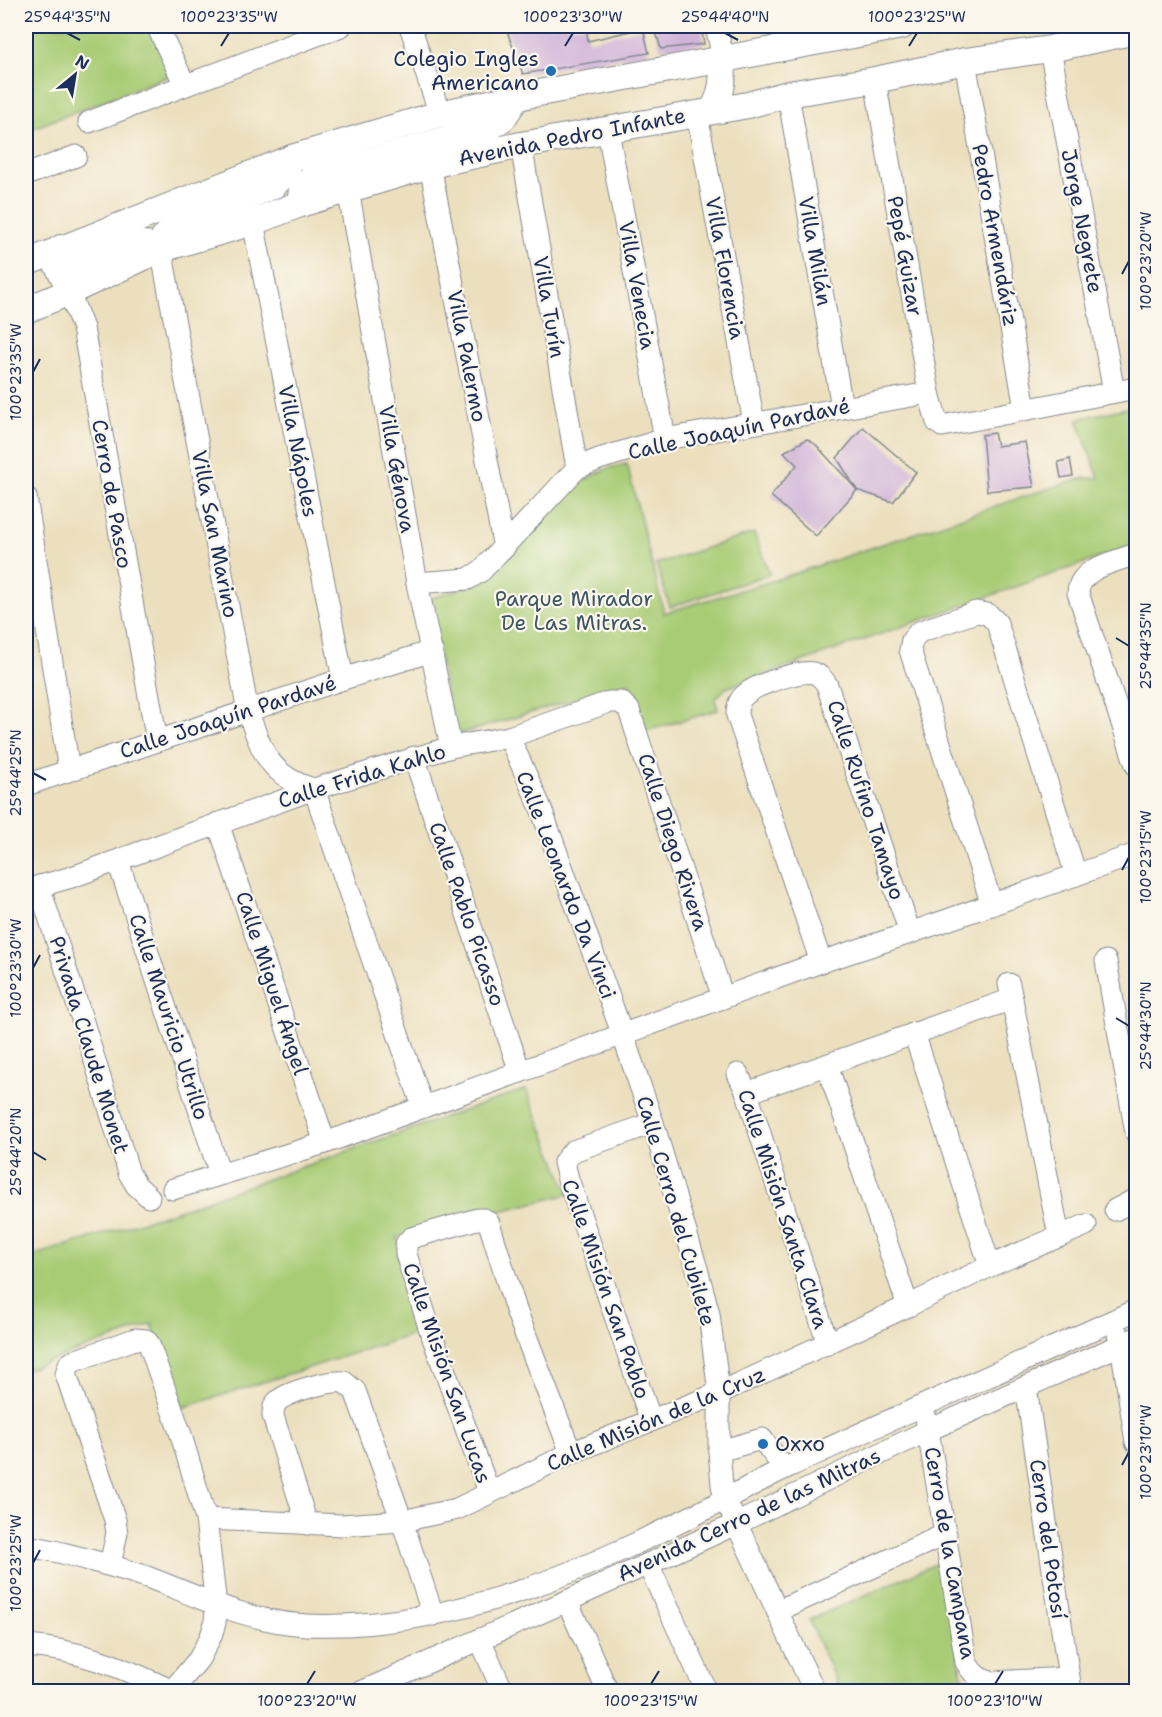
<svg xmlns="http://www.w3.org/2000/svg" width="1162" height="1717" font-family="'Shantell Sans',sans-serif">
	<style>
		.green { fill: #a8cc75; stroke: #627e6a; stroke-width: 1.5 }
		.building { fill: #cfb2d8 }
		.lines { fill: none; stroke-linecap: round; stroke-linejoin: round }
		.minor-casing { stroke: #83878e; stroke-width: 23 }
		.major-casing { stroke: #83878e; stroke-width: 28 }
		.minor { stroke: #fff; stroke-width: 21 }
		.major { stroke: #fff; stroke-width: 26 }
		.ticks { fill: none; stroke: #1b2f5e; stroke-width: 2 }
		.poi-dot { fill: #1f6fb2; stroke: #fbf7ec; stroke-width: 2 }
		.labels { text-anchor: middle; stroke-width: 4.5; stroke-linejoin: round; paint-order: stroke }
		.poi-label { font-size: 21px; fill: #1b2f5e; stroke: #fbf7ec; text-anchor: end }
		.street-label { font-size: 21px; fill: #1b2f5e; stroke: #fbf7ec }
		.park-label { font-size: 21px; fill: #3e5664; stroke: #fbf7ec }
		.neatline { fill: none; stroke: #1b2f5e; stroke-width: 2 }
		.ticks-label { font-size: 15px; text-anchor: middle; fill: #1b2f5e }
	</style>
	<rect width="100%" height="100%" fill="#fbf7ec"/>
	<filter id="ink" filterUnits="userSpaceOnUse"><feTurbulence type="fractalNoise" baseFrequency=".0167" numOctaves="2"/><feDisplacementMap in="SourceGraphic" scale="12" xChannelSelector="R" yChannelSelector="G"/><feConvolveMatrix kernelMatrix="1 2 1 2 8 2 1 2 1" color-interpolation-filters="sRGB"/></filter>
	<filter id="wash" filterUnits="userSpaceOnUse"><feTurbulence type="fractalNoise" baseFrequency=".008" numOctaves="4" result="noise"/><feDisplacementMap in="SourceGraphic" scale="24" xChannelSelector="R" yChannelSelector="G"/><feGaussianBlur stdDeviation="1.35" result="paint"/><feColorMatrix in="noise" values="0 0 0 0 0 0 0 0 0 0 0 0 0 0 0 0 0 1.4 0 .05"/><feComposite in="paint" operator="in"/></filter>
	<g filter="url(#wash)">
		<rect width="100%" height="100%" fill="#ebdfbd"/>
		<g class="green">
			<polygon points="26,26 150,26 171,75 26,131"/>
			<polygon points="1136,406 1136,545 726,688 715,699 718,710 646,731 629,683 454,736 428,599 483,582 560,492 609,468 627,464 664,613 775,580 1047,489 1085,478 1099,478 1077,419"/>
			<polygon points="754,533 770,574 670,607 656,564"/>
			<polygon points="526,1089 569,1194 397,1237 424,1331 182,1408 152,1324 26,1370 26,1258 170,1213"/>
			<polygon points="942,1561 961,1672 967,1685 974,1691 840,1691 809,1620"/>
		</g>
		<g id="blocks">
			<g class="building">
				<polygon points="505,26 586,26 588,41 643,28 649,53 523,74"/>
				<polygon points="654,26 701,26 704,44 661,49"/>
				<polygon points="863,427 916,472 893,502 857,490 816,536 771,496 797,465 784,452 807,439 816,445 857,490 837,458"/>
				<polygon points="994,433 997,446 1025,442 1034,487 987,491 982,435"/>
				<polygon points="1070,459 1073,476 1061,478 1058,462"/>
			</g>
		</g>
	</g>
	<g filter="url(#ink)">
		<use href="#blocks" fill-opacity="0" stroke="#83878e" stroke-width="1.5"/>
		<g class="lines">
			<defs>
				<g id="minor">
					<polyline points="157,26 185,85"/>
					<polyline points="410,26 440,114"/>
					<polyline points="716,26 723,58"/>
					<polyline points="1050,49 1114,392"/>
					<polyline points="965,61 1025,409"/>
					<polyline points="875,80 929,393 937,422 942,426 1136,388"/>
					<polyline points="788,94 842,407"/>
					<polyline points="697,114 754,423"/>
					<polyline points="89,122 341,26"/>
					<polyline points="608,131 665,439"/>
					<polyline points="521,145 577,468"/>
					<polyline points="430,165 504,548"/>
					<polyline points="26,175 76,156"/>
					<polyline points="348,189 417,583 451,747"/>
					<polyline points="253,222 343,679"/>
					<path d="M161,249L248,712C262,752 270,777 314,789L423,1107"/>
					<polyline points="48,253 69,292 83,328 157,741"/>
					<polyline points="26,497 69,770"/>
					<path d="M1136,554C1116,562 1079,567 1078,593L1136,765"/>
					<polyline points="417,583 468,579 481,571 577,468 599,459 665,439 929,393"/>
					<polyline points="509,737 540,806 622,1033 653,1123 697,1269 709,1314 719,1393 719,1451 722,1485 725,1499 815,1692"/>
					<polyline points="414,757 520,1072"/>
					<polyline points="26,785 343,679 432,651"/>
					<polyline points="218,823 325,1143"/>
					<polyline points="118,861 220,1174"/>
					<polyline points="39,886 83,1022 129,1173 136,1185 149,1197"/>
					<polyline points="26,890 72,877 314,789 451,747 509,737 609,702 621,702 629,710 723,998"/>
					<polyline points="992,905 910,650 912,640 919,632 976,612 988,614 997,623 1076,875"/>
					<polyline points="1106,961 1136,1133"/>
					<path d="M821,962L737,715C737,707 739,699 746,694C755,685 800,670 813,673C820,675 823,679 827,685L910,933"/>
					<polyline points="1009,984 1059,1236"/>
					<polyline points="914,1033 990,1266"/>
					<polyline points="827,1065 908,1306"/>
					<polyline points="738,1074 747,1093 828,1344"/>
					<polyline points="747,1093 1012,999"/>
					<polyline points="173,1189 325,1143 821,962 910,933 1136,854"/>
					<polyline points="1115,1210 1136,1199"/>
					<polyline points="1118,1334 1121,1345 1136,1442"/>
					<polyline points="1026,1387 1071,1691"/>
					<path d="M926,1418L966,1662C973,1674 979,1680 992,1682L1069,1678"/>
					<polyline points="651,1421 568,1179 564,1162 573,1151 653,1123"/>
					<polyline points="719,1451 762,1439 784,1468"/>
					<polyline points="489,1492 430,1330 406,1254 406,1244 411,1238 477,1219 484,1219 489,1223 516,1310 571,1453"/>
					<polyline points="206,1519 342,1525 402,1521 457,1509 571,1453 719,1393 908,1306 990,1266 1086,1225"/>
					<path d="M307,1524L273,1416C273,1411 273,1406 277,1402C285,1392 331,1380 344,1382L355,1391L402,1521L433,1615"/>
					<path d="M26,1547C43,1547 61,1553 78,1557C101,1563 124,1569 147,1577C200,1597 248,1622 306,1625C459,1631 592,1567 724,1500C745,1489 766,1477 788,1467C903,1413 1021,1363 1136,1310"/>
					<polyline points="648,1564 707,1692"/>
					<polyline points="110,1565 117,1533 115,1520 66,1374 69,1364 74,1361 135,1339 146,1340 149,1344 181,1435 206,1519 216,1606 215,1623 211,1636 199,1659 171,1692"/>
					<polyline points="567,1601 608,1692"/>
					<polyline points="777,1611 946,1534"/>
					<polyline points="480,1639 503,1692"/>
					<path d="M26,1646C79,1649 124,1668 172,1691"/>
					<polyline points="361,1692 567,1601 736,1524 929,1430 1136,1338"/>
				</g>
				<g id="major">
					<path d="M712,111C723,94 723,78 723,58"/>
					<path d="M303,203C300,192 301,186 310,179L492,126L503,118L517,97"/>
					<polyline points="61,248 65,259 72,264 129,245 144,244 161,249 164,238 172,230 274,185 282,176 292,158"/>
					<polyline points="26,263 292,158 440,114 517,97 902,26"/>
					<polyline points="26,310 69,292 161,249 253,222 303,203 430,165 521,145 748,105 788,94 875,80 965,61 1050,49 1136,31"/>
				</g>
			</defs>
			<use href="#minor" class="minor-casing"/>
			<use href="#major" class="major-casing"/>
			<use href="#minor" class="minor"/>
			<use href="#major" class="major"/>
		</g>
	</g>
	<path class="ticks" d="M67,33L80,40M725,33L738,40M221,46L229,33M565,46L573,33M909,46L917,33M1122,274L1129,261M33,372L40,359M1116,638L1129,646M33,773L46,780M1122,870L1129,857M33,968L40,955M1116,1018L1129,1026M33,1152L46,1160M1122,1465L1129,1452M33,1563L40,1550M307,1684L315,1671M651,1684L659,1671M995,1684L1003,1671"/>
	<g class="poi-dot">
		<circle cx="551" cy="71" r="6"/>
		<circle cx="763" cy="1444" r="6"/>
	</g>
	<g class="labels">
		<g class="poi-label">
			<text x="539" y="66">Colegio Ingles<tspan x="539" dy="24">Americano</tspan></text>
			<text x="775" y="1451" text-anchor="start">Oxxo</text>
		</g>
		<g class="street-label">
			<text transform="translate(572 137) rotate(-11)" y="7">Avenida Pedro Infante</text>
			<text transform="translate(1082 221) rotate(79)" y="7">Jorge Negrete</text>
			<text transform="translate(995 235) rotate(80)" y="7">Pedro Armendáriz</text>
			<text transform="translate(815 251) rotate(80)" y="7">Villa Milán</text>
			<text transform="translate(905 256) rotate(80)" y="7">Pepé Guizar</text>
			<text transform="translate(725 268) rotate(80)" y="7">Villa Florencia</text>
			<text transform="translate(637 285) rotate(80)" y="7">Villa Venecia</text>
			<text transform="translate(549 307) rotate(80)" y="7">Villa Turín</text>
			<text transform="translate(467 356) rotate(79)" y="7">Villa Palermo</text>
			<text transform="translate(739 429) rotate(-12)" y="7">Calle Joaquín Pardavé</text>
			<text transform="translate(298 451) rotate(79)" y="7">Villa Nápoles</text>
			<text transform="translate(397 469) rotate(80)" y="7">Villa Génova</text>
			<text transform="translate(112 494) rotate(80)" y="7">Cerro de Pasco</text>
			<text transform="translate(215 534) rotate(79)" y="7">Villa San Marino</text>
			<text transform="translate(228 717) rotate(-18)" y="7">Calle Joaquín Pardavé</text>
			<text transform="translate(362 776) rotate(-17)" y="7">Calle Frida Kahlo</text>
			<text transform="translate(866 800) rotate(72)" y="7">Calle Rufino Tamayo</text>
			<text transform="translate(673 842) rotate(72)" y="7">Calle Diego Rivera</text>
			<text transform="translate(566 885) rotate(69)" y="7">Calle Leonardo Da Vinci</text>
			<text transform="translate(467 914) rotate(71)" y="7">Calle Pablo Picasso</text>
			<text transform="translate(272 983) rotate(72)" y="7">Calle Miguel Ángel</text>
			<text transform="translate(169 1017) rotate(72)" y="7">Calle Mauricio Utrillo</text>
			<text transform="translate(89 1045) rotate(73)" y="7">Privada Claude Monet</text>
			<text transform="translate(783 1209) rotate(72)" y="7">Calle Misión Santa Clara</text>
			<text transform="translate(676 1211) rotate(74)" y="7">Calle Cerro del Cubilete</text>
			<text transform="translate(606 1289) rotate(71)" y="7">Calle Misión San Pablo</text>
			<text transform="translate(447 1373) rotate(71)" y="7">Calle Misión San Lucas</text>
			<text transform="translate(656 1419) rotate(-23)" y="7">Calle Misión de la Cruz</text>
			<text transform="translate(749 1515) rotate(-25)" y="7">Avenida Cerro de las Mitras</text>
			<text transform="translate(1048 1539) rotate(82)" y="7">Cerro del Potosí</text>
			<text transform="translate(950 1553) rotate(80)" y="7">Cerro de la Campana</text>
		</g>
		<g class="park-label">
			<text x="574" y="606">Parque Mirador<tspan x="574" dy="24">De Las Mitras.</tspan></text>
		</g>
	</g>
	<rect width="1162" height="1717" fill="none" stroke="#fbf7ec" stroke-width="66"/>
	<g transform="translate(75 75) rotate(30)" stroke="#fbf7ec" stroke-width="4.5" paint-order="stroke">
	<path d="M0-4.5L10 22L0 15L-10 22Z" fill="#1b2f5e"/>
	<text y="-9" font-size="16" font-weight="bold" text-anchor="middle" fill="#1b2f5e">N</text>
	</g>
	<rect x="33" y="33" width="1096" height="1651" class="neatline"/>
	<g class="ticks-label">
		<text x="67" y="22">25°44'35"N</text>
		<text x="229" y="22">100°23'35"W</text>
		<text x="573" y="22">100°23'30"W</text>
		<text x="725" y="22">25°44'40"N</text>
		<text x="917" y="22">100°23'25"W</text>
		<text transform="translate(1146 261) rotate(-90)" y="5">100°23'20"W</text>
		<text transform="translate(16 372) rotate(-90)" y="5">100°23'35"W</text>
		<text transform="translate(1146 646) rotate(-90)" y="5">25°44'35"N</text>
		<text transform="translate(16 773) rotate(-90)" y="5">25°44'25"N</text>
		<text transform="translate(1146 857) rotate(-90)" y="5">100°23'15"W</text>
		<text transform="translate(16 968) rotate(-90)" y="5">100°23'30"W</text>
		<text transform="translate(1146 1026) rotate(-90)" y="5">25°44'30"N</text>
		<text transform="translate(16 1152) rotate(-90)" y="5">25°44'20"N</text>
		<text transform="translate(1146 1452) rotate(-90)" y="5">100°23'10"W</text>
		<text transform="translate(16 1563) rotate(-90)" y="5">100°23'25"W</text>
		<text x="307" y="1706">100°23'20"W</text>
		<text x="651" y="1706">100°23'15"W</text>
		<text x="995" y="1706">100°23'10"W</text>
	</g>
</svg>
